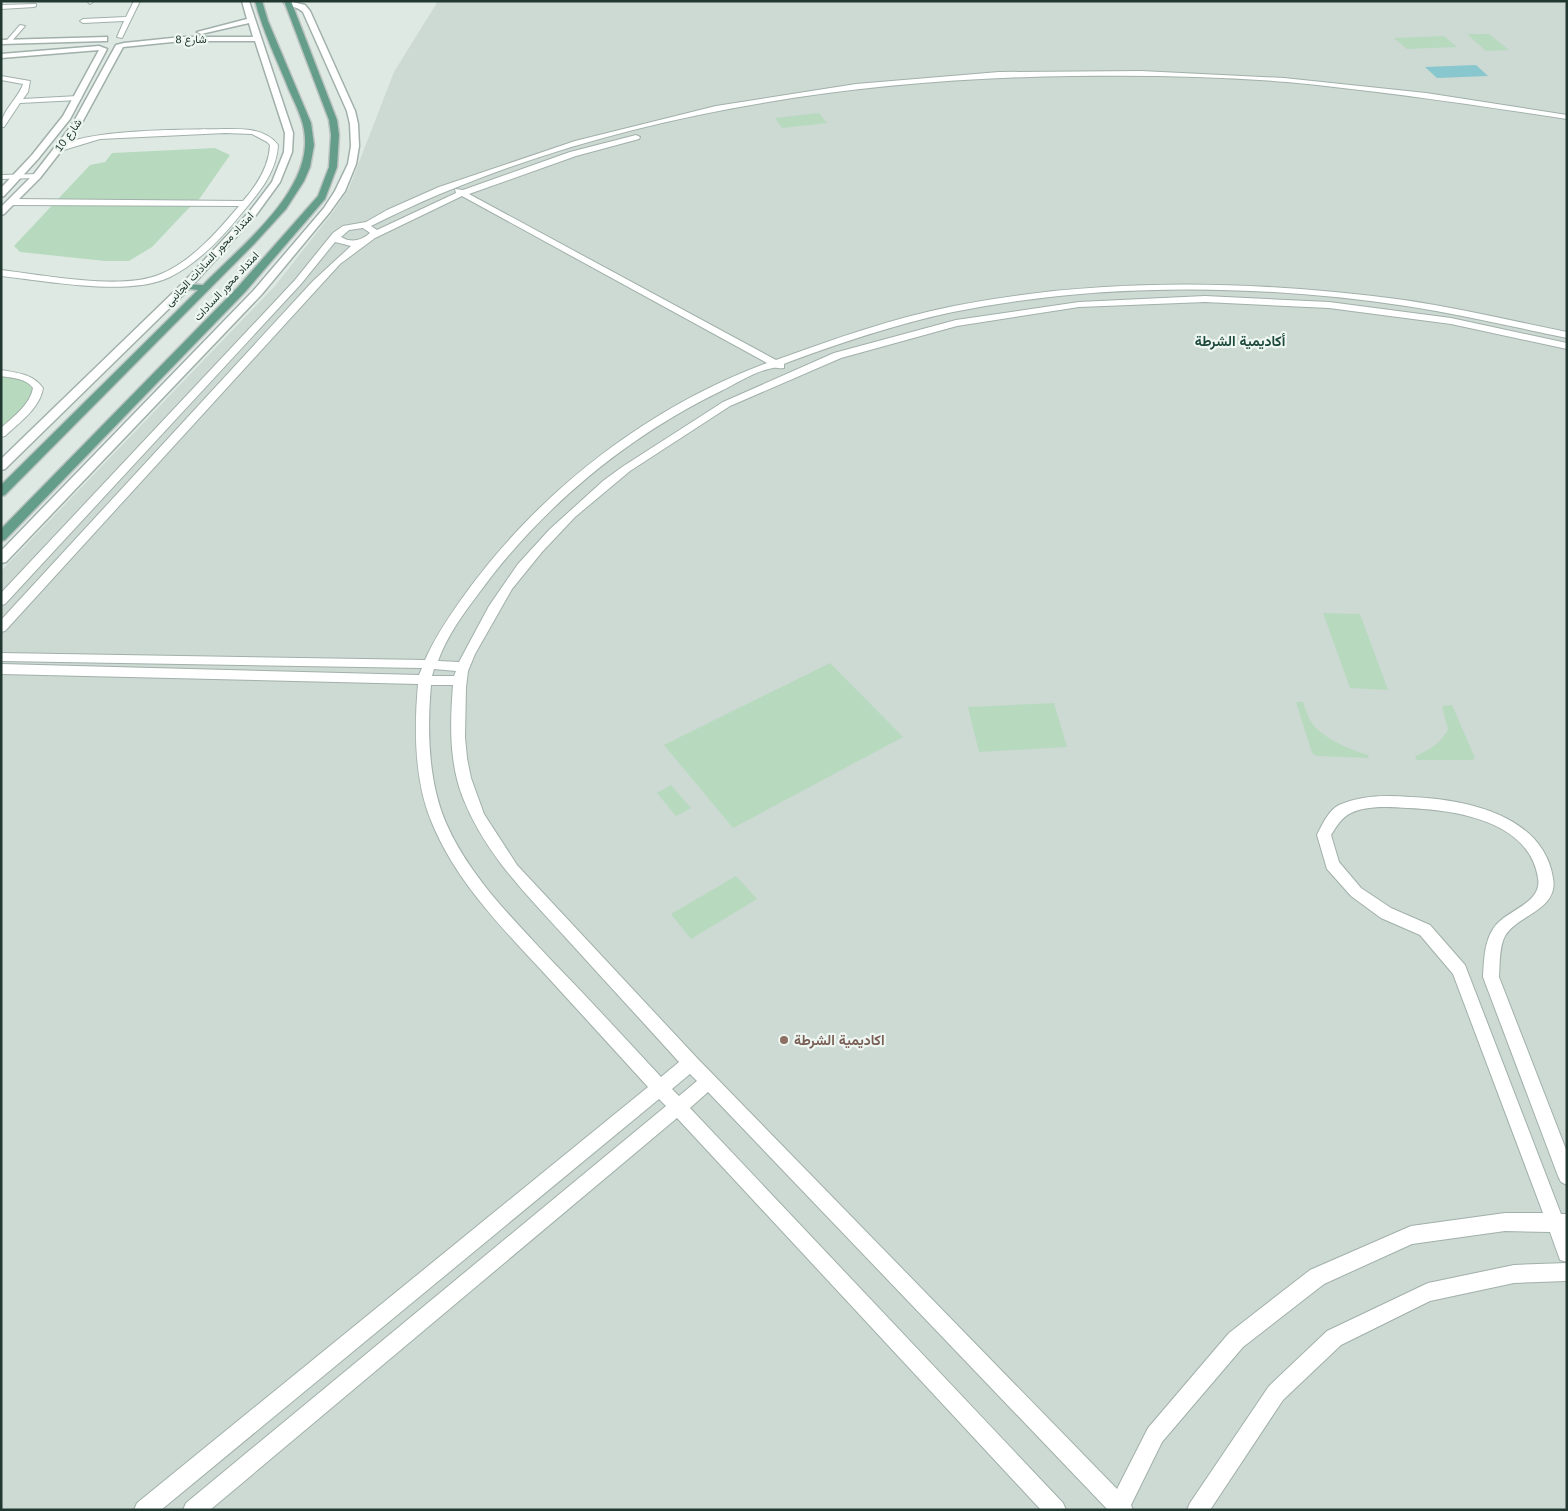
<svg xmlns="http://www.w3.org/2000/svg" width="1568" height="1511" font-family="Arial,Vazirmatn,sans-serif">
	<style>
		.built { fill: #cdd9d3 }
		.green { fill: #b7dabf }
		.water { fill: #87c7cd }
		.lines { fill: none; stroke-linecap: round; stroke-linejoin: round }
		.minor-casing { stroke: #a1b0aa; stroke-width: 2 }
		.tertiary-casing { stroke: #a1b0aa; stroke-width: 3 }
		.primary-casing { stroke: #bcc3c1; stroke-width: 3 }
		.minor { fill: #fff; fill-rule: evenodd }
		.tertiary { fill: #fff; fill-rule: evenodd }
		.primary { fill: #649e8b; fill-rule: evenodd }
		.education-dot { fill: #8d6e63; stroke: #eef6f2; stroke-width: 2 }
		.labels { text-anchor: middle; stroke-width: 4.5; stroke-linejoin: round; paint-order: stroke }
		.far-street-label { font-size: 11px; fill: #203830; stroke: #eef6f2 }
		.far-quarter-label { font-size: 14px; font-weight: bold; fill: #1d493c; stroke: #eef6f2 }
		.education-label { font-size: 14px; font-weight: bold; fill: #785e54; stroke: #eef6f2; text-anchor: start }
	</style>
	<rect width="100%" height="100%" fill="#dee9e4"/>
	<polygon class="built" points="438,1 1567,1 1567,1510 1,1510 1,571 275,286 333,212 349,188 394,72"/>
	<g class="green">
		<polygon points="1467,34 1489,34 1509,50 1486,51"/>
		<polygon points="1444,36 1457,47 1407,49 1394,38"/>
		<polygon points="819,113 827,123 782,128 775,118"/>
		<polygon points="215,148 230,155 200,198 187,210 152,247 129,261 105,261 20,252 14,246 90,165 105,162 112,153"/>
		<polygon points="1,374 28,379 34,393 31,402 1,431"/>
		<polygon points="1323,613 1360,614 1388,690 1350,688"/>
		<polygon points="830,663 903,737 733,828 664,745"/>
		<path d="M1296,702H1303C1306,711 1309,720 1315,727C1328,740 1350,750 1368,755L1369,758L1317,756L1312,753Z"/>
		<polygon points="1054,703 1067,747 979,752 968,707"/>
		<path d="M1452,705L1475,758L1472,760H1417L1415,756C1429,751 1441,742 1448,730L1442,706Z"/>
		<polygon points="671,785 691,808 676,816 657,793"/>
		<polygon points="736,876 757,899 691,939 671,914"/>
	</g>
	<polygon class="water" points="1476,65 1488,76 1437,78 1425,67"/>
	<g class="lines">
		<defs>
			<g id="minor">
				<polygon points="87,1 93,1 93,2 90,4"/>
				<polygon points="134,1 140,1 122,38 117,37 124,21 83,23 80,21 83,19 126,17"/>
				<polygon points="36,4 36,6 34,7 1,9 1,5"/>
				<polygon points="20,25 25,26 11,42 7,42 7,40"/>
				<path d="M1141,71L1284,78L1426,93L1567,115V119C1474,105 1381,91 1287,82C1216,76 1144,75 1073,76C837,79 583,119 371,226L377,230L456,193L455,189L463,190L570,152L636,135L640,137L639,139L576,156L469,194L776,360C834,339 893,318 954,306C1101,277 1256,280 1404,300C1459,308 1513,321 1567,332V338C1513,327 1460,314 1406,306C1258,284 1101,282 953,312C896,324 840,343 786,363L784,364V368C779,369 776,367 773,368C755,371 737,383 721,391C626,437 541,508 479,593C463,614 447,636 438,661L459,662L489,606L518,564L550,529L603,481L622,467L723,402L834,353L956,320L1079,302L1205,296L1329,302L1451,318L1567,343V349L1451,324L1329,308L1205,302L1079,307L957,326L841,358L730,406L630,471L575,517L542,552L512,589L475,654L468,671L466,687L465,737L467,758L471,778L484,814L517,865L697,1058L1117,1489L1148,1428L1229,1333L1310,1270L1411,1226L1505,1213H1543L1453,974L1420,935L1381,918L1351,896L1327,869L1317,835C1322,825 1328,811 1339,805C1361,795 1387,795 1410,797C1463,799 1543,814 1553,878C1559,910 1517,915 1505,936C1499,947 1500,964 1499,977L1567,1152V1185L1561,1182L1558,1176L1483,977C1484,961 1484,943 1493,929C1504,910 1543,904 1538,878C1529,820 1454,810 1408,808C1390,807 1368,805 1351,813C1342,817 1336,827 1331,835L1339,862L1361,888L1391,908L1430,925L1465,965L1561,1214H1567V1262L1560,1260L1550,1232L1505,1231L1412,1244L1324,1284L1243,1347L1162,1442L1131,1505L1133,1510H1108L708,1092L690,1108L1063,1503L1066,1510H1041L677,1118L210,1510H183L186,1503L666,1106L659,1099L161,1510H134L137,1503L648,1087C613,1049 578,1010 543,972C501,927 456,881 432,823C414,781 414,729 418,684L1,674V664L419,675L422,668L1,661V653L425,660C437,633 454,609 471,586C545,487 651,406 767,363L462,196L375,238L340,264L5,631L1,632V620L313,281L351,246L335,242L301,284L5,604L1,605V593L295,280L333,233L343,226L366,222L387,210L439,187L575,141L716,106L856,84L999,72ZM363,228L370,233C361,241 351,243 341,237L349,230ZM434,669L456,671L454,676H432ZM431,685H453C450,723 449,763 463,798C485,854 527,895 566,938C604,980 642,1021 679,1062L661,1077C625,1038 589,999 552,961C513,919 469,876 446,823C428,781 427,730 431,685ZM690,1074L697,1081L679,1096L672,1089Z"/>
				<path d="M1,76L30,81L28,92L23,99L78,96L82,98L78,100L20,103L4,127H1C1,111 18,99 23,84L1,80Z"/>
				<path d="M225,129C244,129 265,128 278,145C277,172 258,194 241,214C222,238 198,263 170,277C129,297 48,281 1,276V270C45,275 122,291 161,274C192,261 218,231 239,206L12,205L8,202L12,199L243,201C257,185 269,167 270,145L267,142L252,134L225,133L100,139L57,152L53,150C80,128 187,130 225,129Z"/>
				<polygon points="40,174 41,176 37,178 1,179 1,175"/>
				<path d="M1,370C18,373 33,374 43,388C40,408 19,423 5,436L1,437V428C13,417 30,405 33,388C26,378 12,378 1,376Z"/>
				<polygon points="1567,1263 1567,1281 1514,1283 1430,1301 1341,1345 1283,1400 1210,1510 1187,1510 1190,1503 1269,1386 1327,1331 1428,1283 1514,1265"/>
			</g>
			<g id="tertiary">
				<polygon points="242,1 249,1 293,133 292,152 280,182 256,215 190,288 5,469 1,470 1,459 182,284 250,211 272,182 284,152 285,133 255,41 182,41 123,47 79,128 40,178 4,214 1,215 1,207 34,174 72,125 116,45 124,43 182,37 253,37 249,23 201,34 197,32 247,19"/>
				<polygon points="289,1 305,5 310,11 355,111 358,124 359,146 356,164 345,191 330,212 262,294 6,562 1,563 1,551 254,290 324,208 335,191 348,164 351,146 350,124 347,111 303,12 299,9 284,3"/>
				<polygon points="107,37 107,41 104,41 1,44 1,40"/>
				<polygon points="99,46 107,49 70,119 38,159 4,196 1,197 1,188 32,155 63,116 99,50 1,58 1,54"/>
			</g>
			<g id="primary">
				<path d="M255,1H262L268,21L311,123L314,145L310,167L304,181L286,209L254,244L5,495L1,496V485L198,290L182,288V284L203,285C241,245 319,187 303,125C300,113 294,101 289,90C277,60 263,32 255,1Z"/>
				<polygon points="284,1 291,1 337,120 339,135 337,167 325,199 245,292 5,540 1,541 1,529 237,288 318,196 329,167 331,135 329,120"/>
			</g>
		</defs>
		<use href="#minor" class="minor-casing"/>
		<use href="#tertiary" class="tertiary-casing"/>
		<use href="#primary" class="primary-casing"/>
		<use href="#minor" class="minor"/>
		<use href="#tertiary" class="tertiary"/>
		<use href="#primary" class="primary"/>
	</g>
	<circle class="education-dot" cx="784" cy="1040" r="5"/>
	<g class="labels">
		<g class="far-street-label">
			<text transform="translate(191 39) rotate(-1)" y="4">شارع 8</text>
			<text transform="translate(68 135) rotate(-54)" y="4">شارع 10</text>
			<text transform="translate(209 259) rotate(-47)" y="4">امتداد محور السادات الجانبى</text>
			<text transform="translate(226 286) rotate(-47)" y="4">امتداد محور السادات</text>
		</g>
		<g class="far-quarter-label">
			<text x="1240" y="346">أكاديمية الشرطة</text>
		</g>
		<g class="education-label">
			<text x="794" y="1045">اكاديمية الشرطة</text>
		</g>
	</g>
	<rect width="1568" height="1511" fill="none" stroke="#203830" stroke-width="5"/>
</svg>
